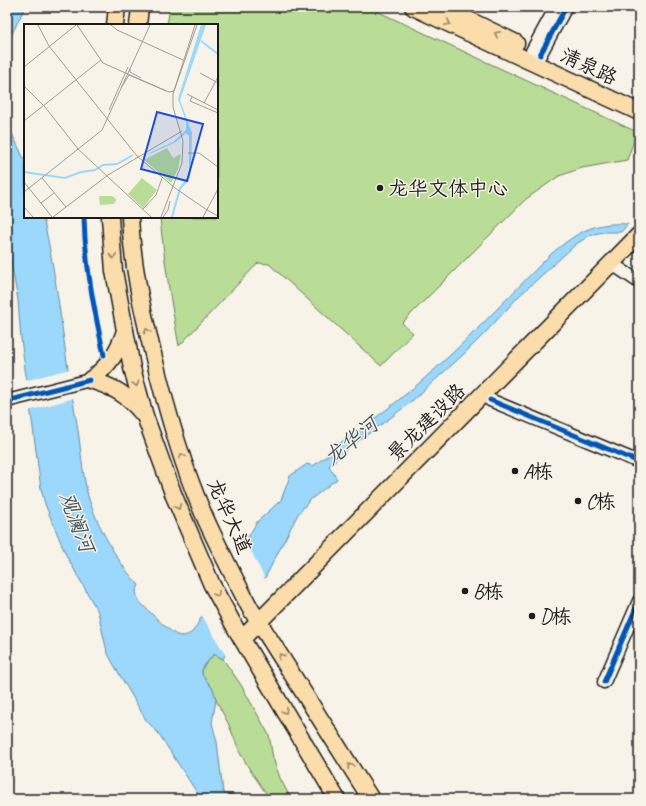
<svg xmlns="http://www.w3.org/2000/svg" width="646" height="806" font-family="Caveat,'LXGW WenKai TC',sans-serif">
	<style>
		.green { fill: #b9dc96; stroke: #6a7c59 }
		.water { fill: #9bd8fc; stroke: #688da2 }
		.pier { fill: #f7f3e8 }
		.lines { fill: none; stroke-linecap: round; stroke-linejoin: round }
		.minor-casing { stroke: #1c1c1c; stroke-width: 15 }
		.major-casing { stroke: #1c1c1c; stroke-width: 19 }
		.minor { stroke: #f7f3e8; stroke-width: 12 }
		.major { stroke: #faddab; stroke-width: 16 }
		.cycleway-casing { stroke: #f7f3e8; stroke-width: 8 }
		.cycleway { stroke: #0057b8; stroke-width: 5 }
		.oneway { stroke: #96866b }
		.poi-dot { fill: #1c1c1c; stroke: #f7f3e8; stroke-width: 1.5 }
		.labels { text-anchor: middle; stroke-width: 3; stroke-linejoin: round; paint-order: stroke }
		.street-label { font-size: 20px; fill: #1c1c1c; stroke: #f7f3e8 }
		.poi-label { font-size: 20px; fill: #1c1c1c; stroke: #f7f3e8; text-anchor: start }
		.water-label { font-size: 21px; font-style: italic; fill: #42545f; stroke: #f7f3e8 }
		.inset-river { fill: none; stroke: #9bd8fc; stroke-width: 2 }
		.inset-road { fill: none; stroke: #9f9d96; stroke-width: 1 }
		.view { fill: #1d4ed8; fill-opacity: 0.15; stroke: #1d4ed8; stroke-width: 2 }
		.inset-edge { fill: none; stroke: #1c1c1c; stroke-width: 2 }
	</style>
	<rect width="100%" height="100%" fill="#f7f3e8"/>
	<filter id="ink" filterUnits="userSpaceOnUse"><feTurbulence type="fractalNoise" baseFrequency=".025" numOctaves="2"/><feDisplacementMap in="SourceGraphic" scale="8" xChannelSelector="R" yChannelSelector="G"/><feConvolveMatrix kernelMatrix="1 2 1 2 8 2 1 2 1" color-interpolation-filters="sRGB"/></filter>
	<g filter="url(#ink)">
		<g class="green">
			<path d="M170,7H368L637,132L627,160L582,168L559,176L526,199L402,323L413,333L381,366L269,264L258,263L179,346C171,303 164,260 160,217H217V25H167Z"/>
			<polygon points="213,655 216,655 223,659 241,685 269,735 273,758 280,778 291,799 270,799 250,770 240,753 229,725 216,700 213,689 202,675 202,670 204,666"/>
		</g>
		<g class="water">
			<polygon points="7,7 25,7 9,40 12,42 7,53"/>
			<path d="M7,123L25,161V217H43C59,285 64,355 77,424C81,448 82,472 88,496C96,523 119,566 139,585L136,592C137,595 137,598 139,601C143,606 171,633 177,635C183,637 190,635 194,630L257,522L281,500L290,476L307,464L313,466L328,455L327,452C358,431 389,409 418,384C465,344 507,298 551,254C578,232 592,222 628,224L621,232H603L590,235L575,245L519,296L485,333L464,354L413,400L393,416L350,447L329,466L337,479L310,500L298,514L223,659L216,655H213L204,666L202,670V675L213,689L216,700L212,723L217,742L223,792L224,794H233L235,799H201L159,734L146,720L114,665L107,652L98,612L66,555L45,504L41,489L33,428L21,339L18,300L9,252L7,208Z"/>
		</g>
		<g class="pier">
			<polygon points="70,369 74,398 28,411 24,381"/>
			<polygon points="245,539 266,581 226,656 201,614"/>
		</g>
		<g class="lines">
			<defs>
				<g id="minor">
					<polyline points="532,51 556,7"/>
					<polyline points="540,55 566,7"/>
					<polyline points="611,263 639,282"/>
					<polyline points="490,400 639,462"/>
					<polyline points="7,401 90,380"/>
					<polyline points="604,682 639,601"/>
				</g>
				<g id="major">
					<polyline points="413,7 639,112"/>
					<polyline points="442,7 516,43"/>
					<polyline points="115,25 117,7"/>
					<polyline points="138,25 140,7"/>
					<polyline points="110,217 114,271 132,368 145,416 174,496 212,585 236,629 337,799"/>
					<path d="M130,217C132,264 142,309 153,354C166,408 181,462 203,513C217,545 234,577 250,608L371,799"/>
					<path d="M90,380C115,387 127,395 143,414"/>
					<path d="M90,380C108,367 118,352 125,331"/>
					<polyline points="242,639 639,235"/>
				</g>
			</defs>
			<use href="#minor" class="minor-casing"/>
			<use href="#major" class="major-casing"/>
			<use href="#minor" class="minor"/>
			<use href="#major" class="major"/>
			<defs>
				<g id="cycleway">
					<polyline points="540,55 566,7"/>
					<path d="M84,217C85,264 94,309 104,355"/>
					<polyline points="490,400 639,462"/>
					<polyline points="7,401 90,380"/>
					<polyline points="604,682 639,601"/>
				</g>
			</defs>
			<use href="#cycleway" class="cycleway-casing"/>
			<use href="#cycleway" class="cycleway"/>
		</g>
		<defs><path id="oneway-chevron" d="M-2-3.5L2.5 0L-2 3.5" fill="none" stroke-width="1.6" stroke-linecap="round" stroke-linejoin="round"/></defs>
		<g class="oneway">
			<use href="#oneway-chevron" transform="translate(448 23) rotate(25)"/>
			<use href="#oneway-chevron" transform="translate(497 34) rotate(-154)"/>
			<use href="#oneway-chevron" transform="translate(113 256) rotate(85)"/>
			<use href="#oneway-chevron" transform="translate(147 331) rotate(-104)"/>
			<use href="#oneway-chevron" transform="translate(136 384) rotate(75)"/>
			<use href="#oneway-chevron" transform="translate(182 456) rotate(-110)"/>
			<use href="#oneway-chevron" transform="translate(178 507) rotate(67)"/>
			<use href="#oneway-chevron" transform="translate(217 594) rotate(61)"/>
			<use href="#oneway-chevron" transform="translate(281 656) rotate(-123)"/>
			<use href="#oneway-chevron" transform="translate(285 711) rotate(59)"/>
			<use href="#oneway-chevron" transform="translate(350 766) rotate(-122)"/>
		</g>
	</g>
	<g class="poi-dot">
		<circle cx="380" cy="188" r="4"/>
		<circle cx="515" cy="471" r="4"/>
		<circle cx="578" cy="501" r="4"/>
		<circle cx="465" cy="591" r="4"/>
		<circle cx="532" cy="616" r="4"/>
	</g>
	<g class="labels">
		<g class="street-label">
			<text transform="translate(589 66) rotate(25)" y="7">清泉路</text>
			<text transform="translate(426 422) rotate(-45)" y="7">景龙建设路</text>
			<text transform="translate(230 516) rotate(66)" y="7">龙华大道</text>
		</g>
		<g class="poi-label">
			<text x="388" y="195">龙华文体中心</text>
			<text x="523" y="478">A栋</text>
			<text x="586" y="508">C栋</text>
			<text x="473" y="598">B栋</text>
			<text x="540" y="623">D栋</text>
		</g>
		<g class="water-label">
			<text transform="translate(351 441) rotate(-39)" y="7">龙华河</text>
			<text transform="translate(77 522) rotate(69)" y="7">观澜河</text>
		</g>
	</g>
	<g transform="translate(24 24)">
		<rect width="194" height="194" fill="#f7f3e8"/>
		<path d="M143,124L149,134L157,130L154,145L147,159L120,136ZM118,154L133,166L119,184L104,170ZM75,172H88L92,175V179L91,177L90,180L76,181Z" fill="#b9dc96"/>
		<path d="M177,1H182L156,76L168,109L167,148L165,156L157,165L149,193H147L155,164L165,151V112L162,109L152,118L128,129L123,130L149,118L162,106V97L154,75Z" fill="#9bd8fc"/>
		<path class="inset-river" d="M177,17L194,30M0,148L41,154L57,148L71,146L79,141L93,140L109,131"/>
		<path class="inset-road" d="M14,1L25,22L113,132L151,164L183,186M53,1L79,39L142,67M87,1L93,6L159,36M0,43L52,1M106,45V48L117,54M176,49L194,59M0,62L21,83L54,125L127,193M97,64L105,51L145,68L150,67L173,1M163,70L194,86M168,73L166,77L194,89M180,79L194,53M85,86L104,43M0,97L77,36M164,129H175L194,143M18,154L42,183M0,158L28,193M0,168L78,106L126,1M17,179L30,169M0,183L9,193M119,185L132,171L138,154M183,186L194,192M29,193L84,151L158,107M137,193L158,139L159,117L149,83V70L171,1M139,193L144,186L146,177M179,193L194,165"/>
		<path class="view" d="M133,88L179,100L163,157L117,145Z"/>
		<rect width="194" height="194" class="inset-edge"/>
	</g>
	<rect width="646" height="806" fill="none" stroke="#f7f3e8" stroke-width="24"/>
	<rect x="12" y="12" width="622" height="782" fill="none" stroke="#1c1c1c" stroke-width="1.5" filter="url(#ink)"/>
</svg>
